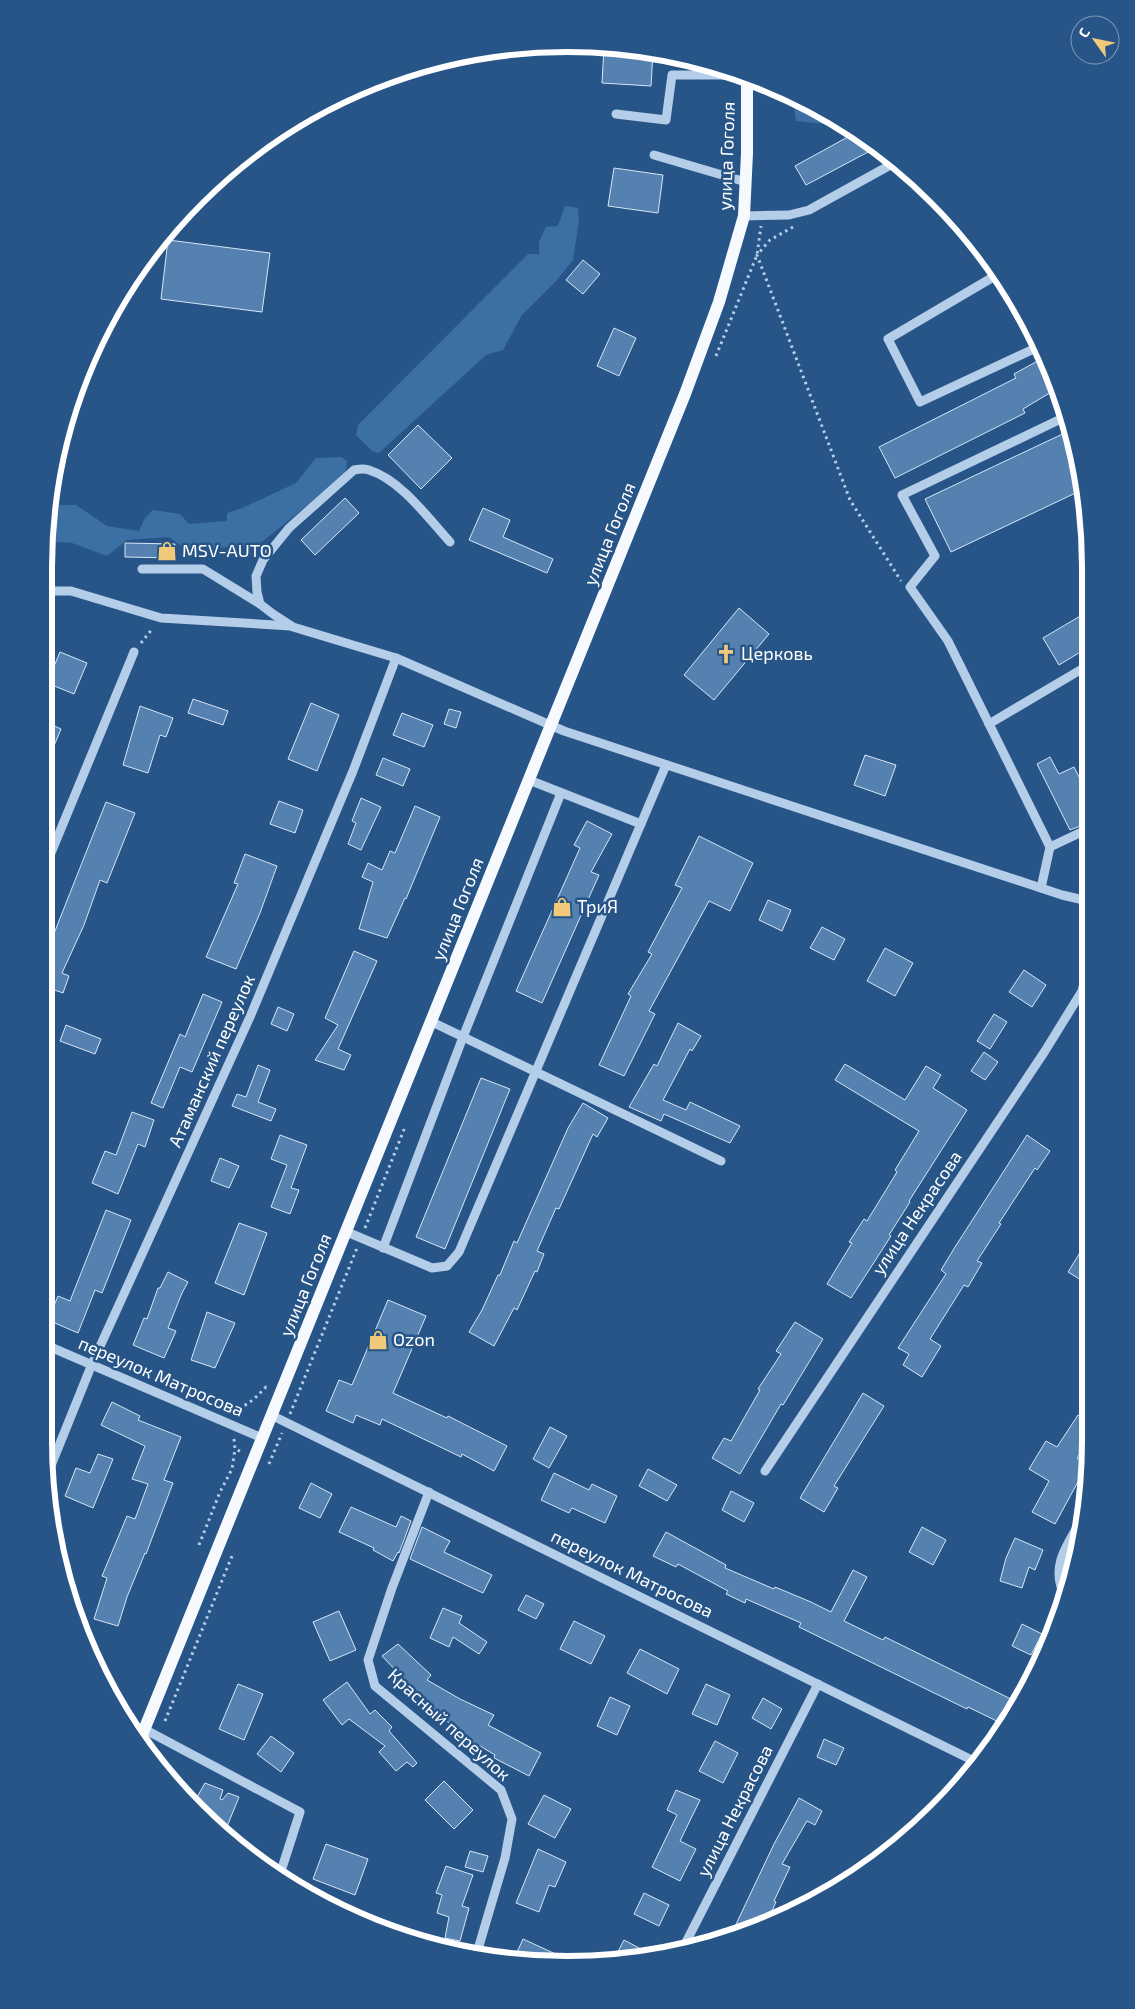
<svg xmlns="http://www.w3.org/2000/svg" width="1135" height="2009" font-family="'Exo 2',sans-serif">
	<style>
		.green { fill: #3c6fa3 }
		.building { fill: #5481b0; stroke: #d7e6f6 }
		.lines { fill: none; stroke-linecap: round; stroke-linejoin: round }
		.path { stroke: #b4cde8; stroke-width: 3; stroke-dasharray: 2.5 4; stroke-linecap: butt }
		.minor { stroke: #b4cde8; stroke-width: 9 }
		.major { stroke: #f6f9fe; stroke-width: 12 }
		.labels { text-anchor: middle; stroke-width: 5; stroke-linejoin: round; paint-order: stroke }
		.street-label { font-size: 18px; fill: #fff; stroke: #285587 }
		.poi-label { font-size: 18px; fill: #fff; stroke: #285587; text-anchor: start }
		.rim { fill: none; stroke: #fff; stroke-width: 6 }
	</style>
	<rect width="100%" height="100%" fill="#285587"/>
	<g class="green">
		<polygon points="793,97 830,114 834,117 824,124 796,121"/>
		<polygon points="565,206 578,208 579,221 573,260 556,281 522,315 503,350 486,355 379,453 372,451 356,435 358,425 528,254 539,254 539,242 546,227 558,226"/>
		<polygon points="341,457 347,461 345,475 258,545 187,550 169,537 127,540 107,556 72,543 45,541 51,505 76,505 107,526 139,531 145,518 153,510 180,514 189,524 227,521 227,513 240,509 296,483 316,458"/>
	</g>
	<g class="building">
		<polygon points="604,47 636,48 653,52 651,86 602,83"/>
		<polygon points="855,133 860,138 868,152 806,185 795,166"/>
		<polygon points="614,168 663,175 658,213 608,206"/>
		<polygon points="168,240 270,253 262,312 161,299"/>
		<polygon points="583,260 600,274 583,294 566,280"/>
		<polygon points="614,328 636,338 619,376 597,366"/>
		<polygon points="1043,358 1058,388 1023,409 1025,413 895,478 879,447 1016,378 1014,374"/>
		<polygon points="418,425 452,458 421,489 388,455"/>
		<polygon points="1071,430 1084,489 951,552 925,499"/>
		<polygon points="345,498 359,513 315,555 301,540"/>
		<polygon points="483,508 510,520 503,537 553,559 547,573 469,540"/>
		<polygon points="125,543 175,544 175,558 125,557"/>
		<polygon points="739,608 769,634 714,700 684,675"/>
		<polygon points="1087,612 1087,648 1059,665 1043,638"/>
		<polygon points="60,652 87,663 74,694 47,683"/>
		<polygon points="193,699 228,711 223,725 188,713"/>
		<polygon points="311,703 339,715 317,771 288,759"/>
		<polygon points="140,706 173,718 166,737 160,735 148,773 123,765"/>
		<polygon points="449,709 461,712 456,728 444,724"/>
		<polygon points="402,713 433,725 424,747 393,735"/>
		<polygon points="46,722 61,729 46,765"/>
		<polygon points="865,755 896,765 885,796 854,785"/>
		<polygon points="1050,757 1059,774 1074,767 1088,795 1088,823 1070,830 1037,764"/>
		<polygon points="383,758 410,769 403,786 376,775"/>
		<polygon points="361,798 381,807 361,850 348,844 356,823 352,821"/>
		<polygon points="279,801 303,810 295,833 270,824"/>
		<polygon points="106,802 135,813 107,883 100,880 84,925 62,973 69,976 63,993 46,987 46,949 55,931"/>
		<polygon points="415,806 440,817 406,899 405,898 387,938 359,929 373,882 362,877 368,863 382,870 390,851 395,853"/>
		<polygon points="587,821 612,834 591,872 599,875 542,1003 516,991 580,848 574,845"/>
		<polygon points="699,836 753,863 730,911 709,901 649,1011 655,1014 624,1076 599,1065 631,996 628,994 652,954 648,952 682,888 675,885"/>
		<polygon points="245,854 277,866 260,913 236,969 206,957 238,884 234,883"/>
		<polygon points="768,900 791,910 782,931 759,920"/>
		<polygon points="822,927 845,939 834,960 810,948"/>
		<polygon points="885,948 913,963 895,996 867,981"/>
		<polygon points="354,951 377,961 338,1049 351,1055 344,1070 315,1060 338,1025 325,1018"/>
		<polygon points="1024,970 1046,985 1032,1007 1009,992"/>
		<polygon points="203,994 222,1002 192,1072 180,1067 163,1108 151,1103 180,1034 185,1037"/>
		<polygon points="278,1007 294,1014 287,1031 271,1024"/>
		<polygon points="994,1014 1007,1022 990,1049 977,1041"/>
		<polygon points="678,1023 701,1036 692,1051 690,1049 663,1100 686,1110 690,1102 740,1126 730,1143 664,1114 661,1121 629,1107 654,1064 657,1066"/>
		<polygon points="66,1025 101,1039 95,1054 60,1041"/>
		<polygon points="984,1052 998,1062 985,1080 971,1071"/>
		<polygon points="845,1064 905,1100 926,1066 941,1075 933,1088 967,1110 909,1201 910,1202 889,1235 891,1236 851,1298 827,1284 852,1243 849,1242 864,1219 867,1221 897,1172 895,1170 919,1131 835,1080"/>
		<polygon points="258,1065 270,1070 258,1102 276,1109 271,1121 232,1106 237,1094 246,1097"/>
		<polygon points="481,1078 510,1089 445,1249 416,1237"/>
		<polygon points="583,1103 608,1118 597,1137 593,1134 559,1209 556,1208 537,1251 544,1254 537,1272 535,1271 517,1310 514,1308 494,1346 469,1332 482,1310 498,1275 500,1275 514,1241 517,1243 568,1128"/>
		<polygon points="132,1112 154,1120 145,1147 138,1144 118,1194 92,1183 105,1151 116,1155"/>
		<polygon points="280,1135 307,1145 291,1188 299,1190 290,1214 271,1207 287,1165 271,1159"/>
		<polygon points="1027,1135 1050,1151 1037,1170 1035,1168 999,1223 1001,1224 977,1261 982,1263 968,1287 964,1285 930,1339 941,1346 922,1377 903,1365 909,1354 898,1348 946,1274 941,1270 955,1247"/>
		<polygon points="220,1158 239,1166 229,1188 211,1181"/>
		<polygon points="106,1210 131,1220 102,1293 95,1290 78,1333 48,1320 58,1296 70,1301"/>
		<polygon points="239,1223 267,1233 244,1295 215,1283"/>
		<polygon points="1081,1251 1089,1256 1089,1285 1068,1272"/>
		<polygon points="168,1272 188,1282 182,1293 168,1328 176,1331 164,1358 133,1345 144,1318 147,1319 158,1288 160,1288"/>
		<polygon points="388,1300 426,1316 393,1393 447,1418 448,1416 507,1446 494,1471 462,1454 461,1457 382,1419 380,1425 356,1415 353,1423 326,1411 339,1380 352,1385"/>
		<polygon points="207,1312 235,1323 215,1368 191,1360"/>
		<polygon points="795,1322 823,1339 783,1405 781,1404 740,1474 712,1458 724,1438 731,1441 760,1390 758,1389 781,1354 776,1351"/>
		<polygon points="863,1393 884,1406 834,1486 838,1488 824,1512 800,1498"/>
		<polygon points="112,1402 140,1416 138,1420 181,1437 164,1480 173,1483 146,1554 145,1553 127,1597 118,1626 94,1619 107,1578 102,1576 127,1516 135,1519 148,1484 132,1479 145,1446 101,1425"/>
		<polygon points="1078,1415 1090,1423 1090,1439 1077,1458 1090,1465 1090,1470 1083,1482 1079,1480 1055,1524 1032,1512 1049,1481 1029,1469 1046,1441 1057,1447"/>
		<polygon points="550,1427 567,1436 549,1468 533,1459"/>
		<polygon points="98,1454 113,1459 93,1508 65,1496 76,1468 90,1473"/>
		<polygon points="648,1469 677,1485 667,1501 639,1486"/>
		<polygon points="554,1473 589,1490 592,1484 617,1496 605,1523 572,1508 569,1513 541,1500"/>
		<polygon points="311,1483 332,1494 320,1518 299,1508"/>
		<polygon points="731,1491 754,1503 744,1522 722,1510"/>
		<polygon points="351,1507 396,1527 401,1516 411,1521 399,1553 398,1552 393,1561 373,1550 374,1548 339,1532"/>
		<polygon points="422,1527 450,1541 444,1552 492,1575 483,1593 410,1559"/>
		<polygon points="922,1527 946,1540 933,1565 909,1552"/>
		<polygon points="666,1532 726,1565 725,1568 774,1589 775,1587 811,1602 831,1612 853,1570 867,1577 844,1621 883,1640 885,1637 1021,1704 1005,1725 968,1707 967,1709 799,1627 801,1623 746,1599 745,1603 726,1594 728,1591 678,1564 676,1567 653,1556"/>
		<polygon points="1015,1538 1043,1550 1035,1570 1029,1567 1022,1588 1000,1581 1006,1558"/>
		<polygon points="526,1595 544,1604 536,1619 518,1610"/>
		<polygon points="443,1608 462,1616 459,1623 487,1642 479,1654 453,1637 449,1647 430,1638"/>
		<polygon points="339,1611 356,1650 330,1661 313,1622"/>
		<polygon points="574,1621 605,1636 591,1664 560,1649"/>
		<polygon points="1022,1624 1042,1634 1031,1655 1012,1646"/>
		<polygon points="398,1644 431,1675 427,1680 460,1699 494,1715 488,1725 541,1753 529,1776 494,1758 495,1755 452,1729 454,1726 425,1707 428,1702 401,1679 402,1677 382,1656"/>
		<polygon points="640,1649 679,1669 667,1694 627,1673"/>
		<polygon points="347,1682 370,1714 375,1710 392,1727 389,1731 417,1763 413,1767 407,1762 396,1771 379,1752 385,1746 349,1719 342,1725 323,1700"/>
		<polygon points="238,1684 263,1694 244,1740 219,1729"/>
		<polygon points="706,1684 730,1695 717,1725 692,1714"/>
		<polygon points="610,1697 630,1706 617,1735 597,1726"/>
		<polygon points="763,1698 782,1709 771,1729 752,1718"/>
		<polygon points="271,1736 294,1753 281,1772 257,1754"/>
		<polygon points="824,1739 844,1748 836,1765 817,1757"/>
		<polygon points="715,1741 738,1753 723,1783 699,1771"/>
		<polygon points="444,1781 473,1810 454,1829 425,1800"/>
		<polygon points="205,1783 223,1790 220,1799 222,1800 228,1793 239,1797 224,1834 192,1806"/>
		<polygon points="676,1790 700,1800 680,1841 696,1849 680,1881 652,1867 677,1815 667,1810"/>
		<polygon points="544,1795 571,1809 555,1838 528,1824"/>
		<polygon points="799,1798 822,1811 815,1825 807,1821 782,1864 790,1867 774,1901 776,1902 765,1926 730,1937 774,1844"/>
		<polygon points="326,1844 368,1859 355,1895 313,1879"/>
		<polygon points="538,1849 566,1862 555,1887 549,1885 539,1912 516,1903"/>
		<polygon points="470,1851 488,1856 483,1872 465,1867"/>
		<polygon points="446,1866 473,1875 462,1906 469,1908 460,1941 445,1938 449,1917 437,1913 442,1895 436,1893"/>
		<polygon points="644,1893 669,1905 659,1926 634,1914"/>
		<polygon points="523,1939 575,1963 513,1961"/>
		<polygon points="624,1940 656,1957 612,1963"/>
	</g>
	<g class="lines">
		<g class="path">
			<polyline points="793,227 770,240 757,255 850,500 901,581"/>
			<polyline points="716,356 757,255 761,226"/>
			<polyline points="141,643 153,628"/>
			<polyline points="365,1228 405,1127"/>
			<path d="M227,1411L228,1409C245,1410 255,1398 266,1387L269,1388"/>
			<polyline points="290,1414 357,1248"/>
			<polyline points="234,1439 235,1449 242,1452"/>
			<polyline points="269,1464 282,1433"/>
			<polyline points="199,1545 220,1492 232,1469 235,1449"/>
			<polyline points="165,1721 232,1556"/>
			<polyline points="150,1757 155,1746"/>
		</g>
		<g class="minor">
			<polyline points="616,114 666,120 672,75 744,75"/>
			<polyline points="654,155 746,182"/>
			<polyline points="744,216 789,215 809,210 894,163"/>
			<polyline points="1000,273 888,339 920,402 1038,347"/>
			<path d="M450,542C428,518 401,480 369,470C365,468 359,469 354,470L289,528L263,560L256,576L257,592L260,604L273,614L293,627L396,658L564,731L1062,895L1088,901"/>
			<polyline points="142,569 203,569 260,604"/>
			<polyline points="45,591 71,591 161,618 291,626"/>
			<polyline points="989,724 1087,666"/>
			<polyline points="529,780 641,824"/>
			<polyline points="1050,847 1088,829"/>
			<polyline points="46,865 134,652"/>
			<polyline points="1041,888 1050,847 948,641 910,587 935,556 902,495 1067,416"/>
			<polyline points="432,1022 721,1161"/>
			<polyline points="347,1232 432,1268 447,1266 459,1252 666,765"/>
			<polyline points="383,1248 463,1037 561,793"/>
			<polyline points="48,1346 262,1438"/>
			<polyline points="271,1415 978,1763"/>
			<polyline points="765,1471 1045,1051 1082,991 1088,968"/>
			<polyline points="48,1473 92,1364 250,1017 353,771 396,658"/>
			<polyline points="429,1492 392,1588 368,1660 375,1686 501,1790 512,1819 505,1858 476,1956"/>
			<path d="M1066,1598C1049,1569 1066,1546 1081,1521"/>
			<polyline points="144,1729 300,1812 282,1868"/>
			<polyline points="681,1952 818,1684"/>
		</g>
		<polyline class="major" points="140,1740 685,394 719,302 744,216 747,153 747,77"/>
	</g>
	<defs>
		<symbol id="shop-bare" viewBox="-9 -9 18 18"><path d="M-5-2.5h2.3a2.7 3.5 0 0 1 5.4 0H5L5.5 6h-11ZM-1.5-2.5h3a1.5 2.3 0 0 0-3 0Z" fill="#f0ca7a" stroke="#285587" stroke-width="2.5" paint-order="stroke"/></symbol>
		<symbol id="church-bare" viewBox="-9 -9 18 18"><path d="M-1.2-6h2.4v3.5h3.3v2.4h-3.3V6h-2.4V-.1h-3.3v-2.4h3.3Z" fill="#f0ca7a" stroke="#285587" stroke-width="2.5" paint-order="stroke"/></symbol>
	</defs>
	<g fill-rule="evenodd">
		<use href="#shop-bare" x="153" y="537" width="28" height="28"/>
		<use href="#church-bare" x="712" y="640" width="28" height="28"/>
		<use href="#shop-bare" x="548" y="893" width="28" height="28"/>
		<use href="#shop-bare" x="364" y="1326" width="28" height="28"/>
	</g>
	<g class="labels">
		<g class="street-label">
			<text transform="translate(727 156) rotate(-88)" y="6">улица Гоголя</text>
			<text transform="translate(610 534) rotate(-68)" y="6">улица Гоголя</text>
			<text transform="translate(458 909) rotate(-68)" y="6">улица Гоголя</text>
			<text transform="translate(212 1061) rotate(-66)" y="6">Атаманский переулок</text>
			<text transform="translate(917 1213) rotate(-56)" y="6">улица Некрасова</text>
			<text transform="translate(306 1285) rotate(-68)" y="6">улица Гоголя</text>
			<text transform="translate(161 1377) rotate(23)" y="6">переулок Матросова</text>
			<text transform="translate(632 1574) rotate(26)" y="6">переулок Матросова</text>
			<text transform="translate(449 1725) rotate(42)" y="6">Красный переулок</text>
			<text transform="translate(735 1811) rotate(-63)" y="6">улица Некрасова</text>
		</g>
		<g class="poi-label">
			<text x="182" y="557">MSV-AUTO</text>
			<text x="741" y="660">Церковь</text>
			<text x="577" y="913">ТриЯ</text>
			<text x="393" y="1346">Ozon</text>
		</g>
	</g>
	<path d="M0 0H1135V2009H0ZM567 52H567A515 515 0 0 1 1082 567V1441A515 515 0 0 1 567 1956H567A515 515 0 0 1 52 1441V567A515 515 0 0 1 567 52Z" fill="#285587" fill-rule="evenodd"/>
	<path class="rim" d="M567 52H567A515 515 0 0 1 1082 567V1441A515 515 0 0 1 567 1956H567A515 515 0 0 1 52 1441V567A515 515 0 0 1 567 52Z"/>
	<g transform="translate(1095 40) rotate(303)"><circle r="24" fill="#285587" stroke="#7e99b7"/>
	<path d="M0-4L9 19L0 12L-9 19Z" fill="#f0ca7a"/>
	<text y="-8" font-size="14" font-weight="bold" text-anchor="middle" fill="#ffffff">С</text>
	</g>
</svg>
